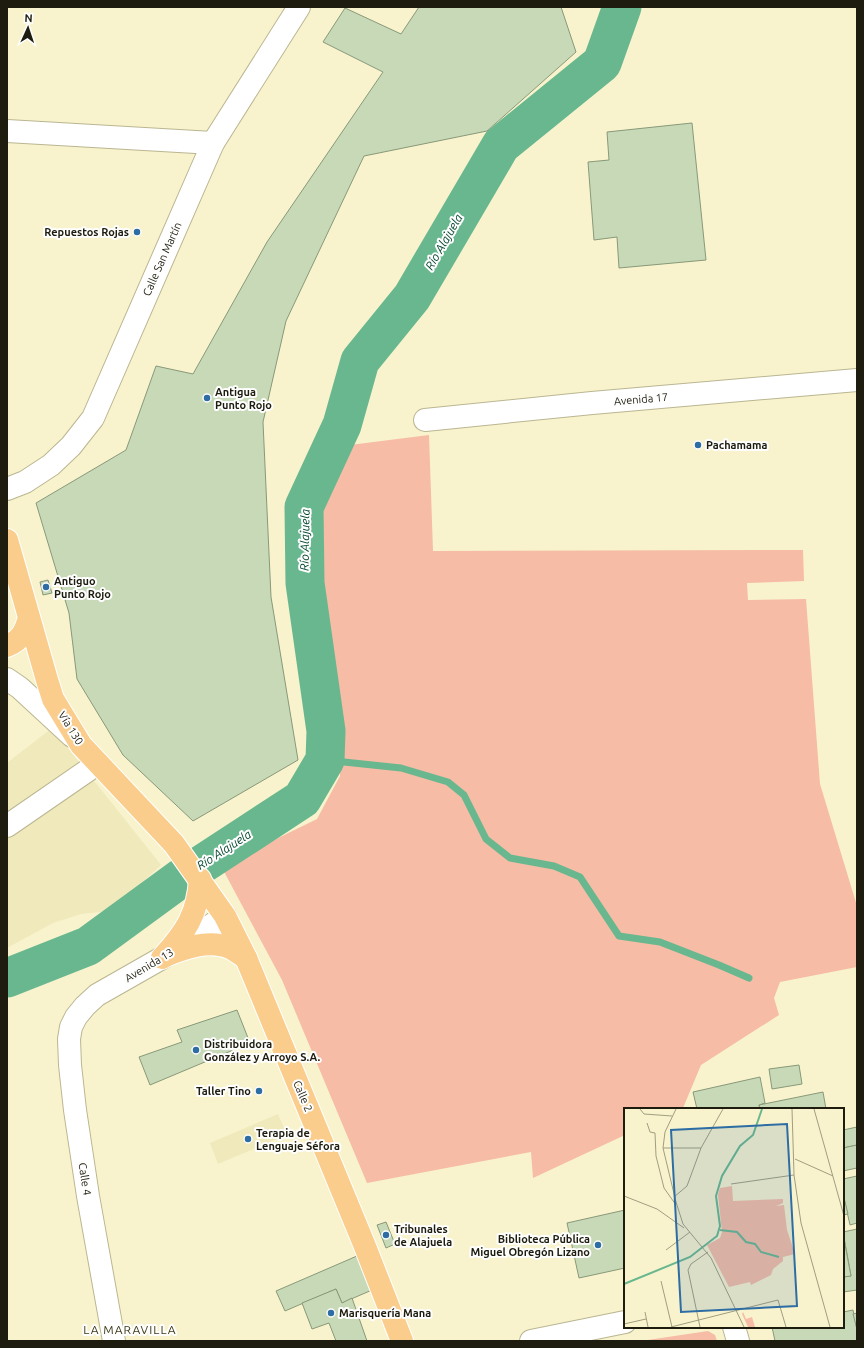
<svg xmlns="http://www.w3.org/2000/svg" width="864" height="1348" font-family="Ubuntu,sans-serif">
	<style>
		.built { fill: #efe9bb }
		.green { fill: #f6bca5 }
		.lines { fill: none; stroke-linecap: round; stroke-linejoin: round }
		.stream { stroke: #69b78f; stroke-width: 7 }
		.river { stroke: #69b78f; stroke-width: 39 }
		.building { fill: #c7d9b7; stroke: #889979 }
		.minor-casing { stroke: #bab691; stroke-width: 24 }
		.major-casing { stroke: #fff; stroke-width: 24 }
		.minor { stroke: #fff; stroke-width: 22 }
		.major { stroke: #facd8c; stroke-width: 22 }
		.poi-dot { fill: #2d6da3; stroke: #fefefe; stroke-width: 1.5 }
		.labels { text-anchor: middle; stroke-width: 4; stroke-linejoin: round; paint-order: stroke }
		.poi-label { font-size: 11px; font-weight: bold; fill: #1e1c0e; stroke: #fefefe; text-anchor: start }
		.street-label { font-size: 11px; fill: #1e1c0e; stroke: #fefefe }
		.water-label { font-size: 12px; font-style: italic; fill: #06482e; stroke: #fefefe }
		.neighbourhood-label { font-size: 12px; letter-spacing: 1px; fill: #3e3a19; stroke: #fefefe }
		.inset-river { fill: none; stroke: #69b78f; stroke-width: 2 }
		.inset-road { fill: none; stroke: #a19d81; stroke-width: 1 }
		.view { fill: #2d6da3; fill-opacity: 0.15; stroke: #2d6da3; stroke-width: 2 }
		.inset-edge { fill: none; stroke: #1e1c0e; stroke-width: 2 }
	</style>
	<rect width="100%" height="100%" fill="#f8f3cd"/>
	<g class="built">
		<polygon points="52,728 161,865 115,907 100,912 81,914 53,923 7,948 7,763"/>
		<polygon points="278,1114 287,1135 218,1164 210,1143"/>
	</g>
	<g class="green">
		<polygon points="429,435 433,551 803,550 804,581 747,583 748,600 806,599 820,784 857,906 857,967 780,982 774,998 779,1015 701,1065 683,1108 625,1109 625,1135 533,1178 531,1152 367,1183 282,980 221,866 317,819 340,776 338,725 318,592 319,500 342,446"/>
		<polygon points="708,1331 715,1335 717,1341 641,1341"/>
	</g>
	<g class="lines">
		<polyline class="stream" points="325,760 401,768 448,782 464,795 486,839 510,858 554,866 580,877 619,936 660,942 719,965 749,978"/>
		<polyline class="river" points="7,978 88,946 181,878 302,799 325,760 326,731 305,583 304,507 342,425 360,361 412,297 501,145 602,63 622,7"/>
	</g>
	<g class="building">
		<polygon points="419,7 561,7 576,52 487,131 364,156 286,321 263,422 271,597 298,760 193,821 123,755 77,679 69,613 36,503 126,450 156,366 193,374 267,242 383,72 323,42 345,8 401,34"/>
		<polygon points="692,123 706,260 619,268 617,237 594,240 588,162 609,160 607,132"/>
		<polygon points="48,580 52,593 43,595 40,582"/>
		<polygon points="237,1010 250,1043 150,1085 139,1057 182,1042 177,1030"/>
		<polygon points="799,1065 802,1084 772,1089 769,1069"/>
		<polygon points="760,1077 765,1103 759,1105 760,1108 697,1109 693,1092"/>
		<polygon points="823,1092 826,1109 760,1109 759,1105"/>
		<polygon points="857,1127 857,1145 843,1148 843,1130"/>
		<polygon points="857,1145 857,1168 843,1171 843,1148"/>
		<polygon points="857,1176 857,1223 850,1225 843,1194 843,1179"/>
		<polygon points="843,1194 848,1214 843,1215"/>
		<polygon points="625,1210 625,1268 579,1278 567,1223"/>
		<polygon points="386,1222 395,1244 386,1248 377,1225"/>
		<polygon points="857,1229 857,1290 843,1292 843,1277 851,1276 843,1232"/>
		<polygon points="843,1234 851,1276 843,1277"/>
		<polygon points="357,1256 372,1290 342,1303 336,1289 285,1311 276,1291"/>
		<polygon points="336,1289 342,1303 352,1298 367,1341 336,1341 329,1323 312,1329 302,1303"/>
		<polygon points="853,1310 857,1330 857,1341 775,1341 772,1327 843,1327 843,1312"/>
		<polygon points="857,1313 857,1329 853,1314"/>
	</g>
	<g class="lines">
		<defs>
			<g id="minor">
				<polyline points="7,131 213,143"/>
				<polyline points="425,420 592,403 857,380"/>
				<polyline points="7,489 25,482 51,465 71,446 93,418 213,143 299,7"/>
				<polyline points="7,679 20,688 72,736"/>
				<polyline points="7,826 97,764"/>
				<polyline points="734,1327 738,1341"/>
				<polyline points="114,1341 88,1196 75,1110 70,1065 69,1039 71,1027 76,1017 85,1006 97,995 162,958 225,916"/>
				<polyline points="531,1341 625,1322"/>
			</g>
			<g id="major">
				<polyline points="7,540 47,680 53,699 81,745 174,844 225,916 246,958 364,1244 402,1341"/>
				<path d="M7,646C21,640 25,632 29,618"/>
				<path d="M165,956C184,948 209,939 230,948C235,950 241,955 246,958"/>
				<path d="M162,958C185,933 198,914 200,879"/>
			</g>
		</defs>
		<use href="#minor" class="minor-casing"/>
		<use href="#major" class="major-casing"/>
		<use href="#minor" class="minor"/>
		<use href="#major" class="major"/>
	</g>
	<g class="poi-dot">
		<circle cx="137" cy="232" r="4"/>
		<circle cx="207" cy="398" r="4"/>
		<circle cx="698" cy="445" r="4"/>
		<circle cx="46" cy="587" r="4"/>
		<circle cx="196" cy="1050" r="4"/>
		<circle cx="259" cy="1091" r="4"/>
		<circle cx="248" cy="1139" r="4"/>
		<circle cx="386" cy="1235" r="4"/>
		<circle cx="598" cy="1245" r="4"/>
		<circle cx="331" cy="1313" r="4"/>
	</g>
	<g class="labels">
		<g class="poi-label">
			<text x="129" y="236" text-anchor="end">Repuestos Rojas</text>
			<text x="215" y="396">Antigua<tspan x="215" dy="13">Punto Rojo</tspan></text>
			<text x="706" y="449">Pachamama</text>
			<text x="54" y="585">Antiguo<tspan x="54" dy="13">Punto Rojo</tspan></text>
			<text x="204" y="1048">Distribuidora<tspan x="204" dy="13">González y Arroyo S.A.</tspan></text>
			<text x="251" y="1095" text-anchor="end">Taller Tino</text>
			<text x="256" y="1137">Terapia de<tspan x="256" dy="13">Lenguaje Séfora</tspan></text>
			<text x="394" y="1233">Tribunales<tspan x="394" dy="13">de Alajuela</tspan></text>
			<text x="590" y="1243" text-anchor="end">Biblioteca Pública<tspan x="590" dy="13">Miguel Obregón Lizano</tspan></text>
			<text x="339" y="1317">Marisquería Mana</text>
		</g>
		<g class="street-label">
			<text transform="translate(162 259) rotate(-66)" y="4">Calle San Martín</text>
			<text transform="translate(641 399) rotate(-5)" y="4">Avenida 17</text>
			<text transform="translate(71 728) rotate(58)" y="4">Vía 130</text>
			<text transform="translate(149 965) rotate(-31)" y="4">Avenida 13</text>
			<text transform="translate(303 1096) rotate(67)" y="4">Calle 2</text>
			<text transform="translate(85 1179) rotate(81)" y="4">Calle 4</text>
		</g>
		<g class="water-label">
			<text transform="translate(444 242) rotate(-60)" y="4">Río Alajuela</text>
			<text transform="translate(305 540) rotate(-89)" y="4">Río Alajuela</text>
			<text transform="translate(224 850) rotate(-33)" y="4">Río Alajuela</text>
		</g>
		<g class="neighbourhood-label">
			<text x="130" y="1334">LA MARAVILLA</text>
		</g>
	</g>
	<g transform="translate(624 1108)">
		<rect width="220" height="220" fill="#f8f3cd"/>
		<path d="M108,78L109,93L159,91V95L152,98L160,97L163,122L171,146L159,149V153L149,161L147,167L127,177L126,174L105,179L83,137L96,130L98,124L94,87L96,80ZM119,204L122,211L128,209L131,219H124L118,206Z" fill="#f6bca5"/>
		<path class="inset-river" d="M96,122L113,124L122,134L131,136L137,144L155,149M0,176L66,149L93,128L96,118L92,88L98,68L116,38L129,27L138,1"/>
		<path class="inset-road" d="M16,1L20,6L48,8M52,1L41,24L39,40L52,94L59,116L87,150L120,219M168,1L170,67L177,115L206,219M190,1L220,108M23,15L26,24L31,25L32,48L40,80L52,97M39,40H77M171,51L209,68M107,76L170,67M0,88L33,101L60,120M50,89L63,78L77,40L99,1M42,142L66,124M37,173L48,219M21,204L24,219M0,216L22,211M47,219L154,192L162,219M76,219L64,162L67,156L84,144"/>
		<path class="view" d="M163,16L173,198L57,204L47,22Z"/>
		<rect width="220" height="220" class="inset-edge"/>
	</g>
	<rect width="864" height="1348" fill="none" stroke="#1e1c0e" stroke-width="16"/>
	<g transform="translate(28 28) rotate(3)" stroke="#fefefe" stroke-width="3" paint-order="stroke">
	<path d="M0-3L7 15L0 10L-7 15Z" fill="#1e1c0e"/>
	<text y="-6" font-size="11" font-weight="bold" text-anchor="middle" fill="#1e1c0e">N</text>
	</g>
</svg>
